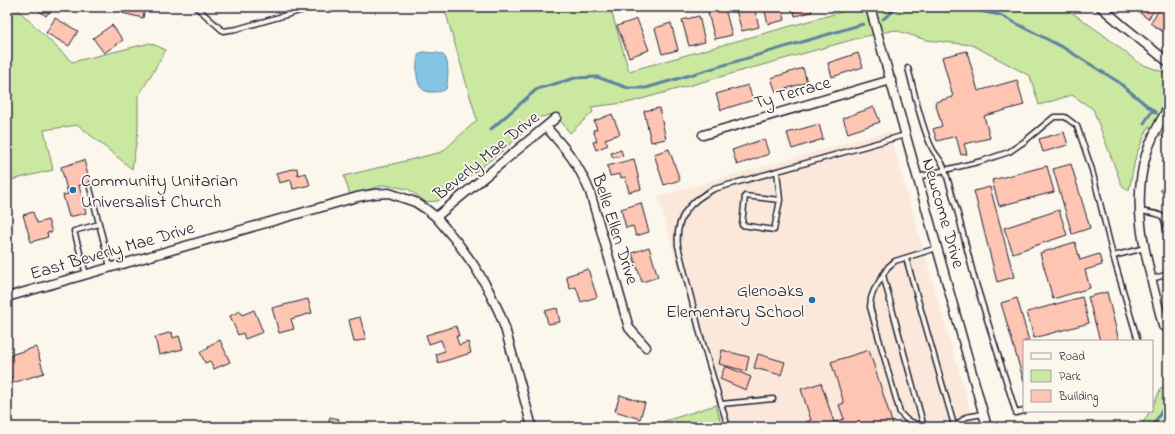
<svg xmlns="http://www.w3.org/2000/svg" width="1175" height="434" font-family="'Indie Flower',sans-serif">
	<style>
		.built { fill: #fce8db }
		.green { fill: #cae8a0; stroke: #76856e }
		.water { fill: #84c5e5; stroke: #5d84a1 }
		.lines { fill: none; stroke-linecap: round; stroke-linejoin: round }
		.stream { stroke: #5d84a1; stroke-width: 3 }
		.building { fill: #fdc5b2; stroke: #22223b }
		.service-casing { stroke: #22223b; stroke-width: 7 }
		.minor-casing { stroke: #22223b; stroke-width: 11 }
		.service { stroke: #fbf7ec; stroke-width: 4 }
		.minor { stroke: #fbf7ec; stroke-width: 8 }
		.poi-dot { fill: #1f6fb2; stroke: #fbf7ec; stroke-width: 1.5 }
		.labels { text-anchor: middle; stroke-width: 3.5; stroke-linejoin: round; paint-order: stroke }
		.street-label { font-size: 18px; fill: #22223b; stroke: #fbf7ec }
		.poi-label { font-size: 18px; fill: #22223b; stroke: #fbf7ec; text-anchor: start }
	</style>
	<rect width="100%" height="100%" fill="#fbf7ec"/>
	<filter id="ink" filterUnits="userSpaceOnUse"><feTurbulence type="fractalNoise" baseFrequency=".025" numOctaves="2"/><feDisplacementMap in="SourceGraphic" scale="8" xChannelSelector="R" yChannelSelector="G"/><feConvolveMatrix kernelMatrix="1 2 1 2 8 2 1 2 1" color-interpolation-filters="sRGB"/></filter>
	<g filter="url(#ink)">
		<polygon class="built" points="889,131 975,427 722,427 658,196"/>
		<g class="green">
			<polygon points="7,7 15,7 72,62 150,43 166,50 138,97 138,131 132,169 78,125 44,130 53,170 7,181"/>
			<polygon points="444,7 610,7 629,71 852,9 864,7 1064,7 1101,33 1139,63 1168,74 1168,141 1149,126 1136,155 1129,190 1122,186 1093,109 1072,95 1039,105 1030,76 972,45 926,40 895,30 862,37 631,102 591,107 593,112 570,133 555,114 541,117 502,151 438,201 426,202 408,189 384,185 350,195 344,176 442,152 477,120"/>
			<polygon points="1168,387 1168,423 1165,427 1140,427 1150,411 1152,411 1152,408 1161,388"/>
			<polygon points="716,405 722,427 646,427"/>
		</g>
		<path class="water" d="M424,52C430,53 438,52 443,55C450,59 448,82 446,89C442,92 437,92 431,92C414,92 416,68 418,56L420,53Z"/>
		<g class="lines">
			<g class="stream">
				<polyline points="959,7 1000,15 1064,48 1117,81 1156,113"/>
				<polyline points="883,19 896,9 904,7"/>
				<polyline points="1144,123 1153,110"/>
				<polyline points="490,130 537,89 575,78 597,77 628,88 646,88 863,24"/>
				<polyline points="1152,427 1168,401"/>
			</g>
		</g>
		<g class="building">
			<polygon points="34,7 54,7 46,16"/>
			<polygon points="124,7 145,7 143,18 122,13"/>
			<polygon points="735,7 754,7 759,27 742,31"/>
			<polygon points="764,7 782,7 785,20 768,24"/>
			<polygon points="793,7 811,7 812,12 795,16"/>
			<polygon points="1132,7 1157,7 1148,19"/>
			<polygon points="1161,7 1168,12 1168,35 1150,23"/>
			<polygon points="725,9 732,35 715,39 708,13"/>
			<polygon points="699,16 705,42 689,46 682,20"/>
			<polygon points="55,18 78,31 69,46 46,33"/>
			<polygon points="637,19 649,50 629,57 617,26"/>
			<polygon points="671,23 678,50 662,54 655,28"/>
			<polygon points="112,25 123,40 104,53 93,38"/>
			<polygon points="967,51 978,91 1017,80 1024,105 984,116 990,138 964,144 967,154 961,155 956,136 937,141 933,129 942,126 935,102 953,97 942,57"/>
			<polygon points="858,53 863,67 832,77 828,63"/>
			<polygon points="803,68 807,82 776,92 771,78"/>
			<polygon points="748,85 753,100 721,110 716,94"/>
			<polygon points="874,107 880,122 848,133 843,118"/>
			<polygon points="659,108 666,139 651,142 644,111"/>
			<polygon points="612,114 620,134 605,139 608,145 596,150 593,142 597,141 593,130 597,129 594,121"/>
			<polygon points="819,124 823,139 792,149 787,133"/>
			<polygon points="1064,132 1068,145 1043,152 1039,139"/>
			<polygon points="764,139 769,154 737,165 732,150"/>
			<polygon points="669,149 680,180 664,185 654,154"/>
			<polygon points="621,150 623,156 613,158 611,153"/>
			<polygon points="634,159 641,189 629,192 625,177 621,178 620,174 610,176 607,166"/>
			<polygon points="84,160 90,183 79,185 86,213 69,217 63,195 68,194 61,167"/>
			<polygon points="1071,164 1090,228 1072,234 1053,169"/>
			<polygon points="1047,166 1054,192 999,206 992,180"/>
			<polygon points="297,168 298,175 306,173 310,185 293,189 291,180 279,183 276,173"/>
			<polygon points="1168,181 1168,197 1160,190"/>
			<polygon points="990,187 1014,277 997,282 974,191"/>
			<polygon points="641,203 649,232 636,236 633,226 626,228 621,209"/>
			<polygon points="1059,210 1067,235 1013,253 1004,228"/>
			<polygon points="33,212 37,223 48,220 52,232 47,233 48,237 31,242 23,215"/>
			<polygon points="1075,242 1080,260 1099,254 1102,265 1085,270 1090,288 1053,299 1040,253"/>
			<polygon points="649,247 658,277 642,282 632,253"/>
			<polygon points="588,269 597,297 581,302 576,287 570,289 566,276"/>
			<polygon points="1107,292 1119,341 1100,341 1088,297"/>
			<polygon points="1082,297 1089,323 1034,338 1027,312"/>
			<polygon points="1017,298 1029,341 1024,341 1024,382 1001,303"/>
			<polygon points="308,299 312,313 291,319 294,329 279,333 272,308"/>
			<polygon points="557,308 560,322 548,324 545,311"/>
			<polygon points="254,310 263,332 245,339 243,333 238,335 230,316 240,311 242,315"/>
			<polygon points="360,317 366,339 354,342 349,320"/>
			<polygon points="456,326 459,336 456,336 459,345 468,342 471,353 438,363 436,354 445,351 441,340 429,344 426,335"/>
			<polygon points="172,332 173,338 179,336 183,349 159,355 155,337"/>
			<polygon points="220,340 230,362 214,369 210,361 205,363 200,352 209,348 208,346"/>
			<polygon points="36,347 44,373 13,383 7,363 7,356"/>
			<polygon points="722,350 749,357 746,371 719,364"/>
			<polygon points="869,350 893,425 886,427 808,427 806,422 811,420 801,389 821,383 834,422 844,419 839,405 844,403 831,362"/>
			<polygon points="758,354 785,362 781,375 754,368"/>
			<polygon points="725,366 751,377 746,390 720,379"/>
			<polygon points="620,395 645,403 640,419 615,411"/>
			<polygon points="330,417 339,419 338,423 354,427 327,427"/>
		</g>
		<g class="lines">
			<defs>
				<g id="service">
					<polyline points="196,7 223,31 237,29 314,7"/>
					<path d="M908,68C915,94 920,122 931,146C935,156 942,159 945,170L982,161L1009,152L1025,141L1054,117H1065L1077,126L1092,170L1113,256"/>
					<polyline points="777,171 780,200 774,230 742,225 745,196 780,200"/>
					<polyline points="918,177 945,170 958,214 974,277 1016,413 1024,411"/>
					<polyline points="90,188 110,267"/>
					<path d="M1139,211C1167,215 1163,213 1168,238"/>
					<polyline points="906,258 954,425"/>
					<polyline points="86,274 74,231 99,224"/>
					<polyline points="883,275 924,427"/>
					<polyline points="1152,279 1168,274"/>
					<polyline points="1138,341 1113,256 1145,248"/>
					<polyline points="721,404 773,399"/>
					<path d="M728,427L701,337L678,246C675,217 690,201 714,189L905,135"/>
					<polyline points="924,427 907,420 900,413 870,307 871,298 874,290 888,267 895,261 937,248"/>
					<polyline points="949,427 958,424 966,417 983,414"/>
				</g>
				<g id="minor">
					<polyline points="870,7 987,427"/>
					<polyline points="1101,7 1122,25 1168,62"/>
					<path d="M1168,108C1159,123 1151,139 1146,155C1129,212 1150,270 1163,326L1168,325"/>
					<path d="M546,127C566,149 578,163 590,192L629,328L646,347"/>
					<polyline points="703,135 891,80"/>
					<polyline points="436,217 556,118"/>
					<polyline points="7,297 357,197 374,194 389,193 415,202 426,209 436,217 457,242 473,264 487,287 499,312 505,328 532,427"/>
				</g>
			</defs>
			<use href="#service" class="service-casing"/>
			<use href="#minor" class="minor-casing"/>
			<use href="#service" class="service"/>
			<use href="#minor" class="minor"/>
		</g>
	</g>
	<g class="poi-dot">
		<circle cx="73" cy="190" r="4"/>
		<circle cx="812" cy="300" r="4"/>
	</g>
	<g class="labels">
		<g class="street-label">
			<text transform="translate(792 92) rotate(-16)" y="6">Ty Terrace</text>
			<text transform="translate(486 155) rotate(-39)" y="6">Beverly Mae Drive</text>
			<text transform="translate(944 213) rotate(74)" y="6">Newcome Drive</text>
			<text transform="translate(616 229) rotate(72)" y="6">Belle Ellen Drive</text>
			<text transform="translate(112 250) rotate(-16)" y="6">East Beverly Mae Drive</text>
		</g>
		<g class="poi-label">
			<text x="81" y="186">Community Unitarian<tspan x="81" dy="21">Universalist Church</tspan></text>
			<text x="804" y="296" text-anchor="end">Glenoaks<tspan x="804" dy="21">Elementary School</tspan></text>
		</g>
	</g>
	<rect width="1175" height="434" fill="none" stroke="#fbf7ec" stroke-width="24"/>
	<rect x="12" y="12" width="1151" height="410" fill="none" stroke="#22223b" stroke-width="1.5" filter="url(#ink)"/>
	<rect x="1023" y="340" width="130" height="72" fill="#fbf7ec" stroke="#a4a2a5"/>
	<rect x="1031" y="353" width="20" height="6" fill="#fbf7ec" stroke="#a4a2a5"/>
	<text x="1059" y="360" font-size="12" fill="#22223b">Road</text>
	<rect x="1031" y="370" width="20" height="12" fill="#cae8a0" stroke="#a4a2a5"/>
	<text x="1059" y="380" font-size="12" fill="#22223b">Park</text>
	<rect x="1031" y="390" width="20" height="12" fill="#fdc5b2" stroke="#a4a2a5"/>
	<text x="1059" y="400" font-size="12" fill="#22223b">Building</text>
</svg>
